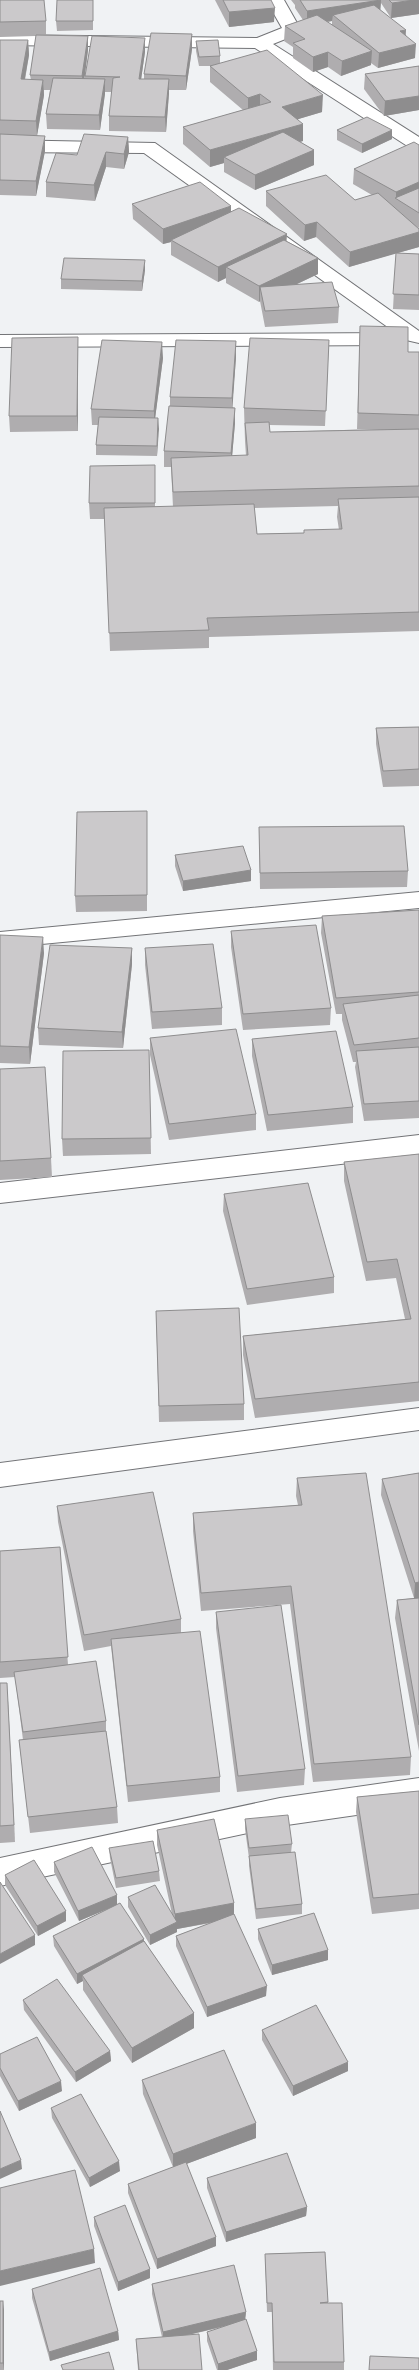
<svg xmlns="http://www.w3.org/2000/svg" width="419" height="2370" font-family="Mulish,sans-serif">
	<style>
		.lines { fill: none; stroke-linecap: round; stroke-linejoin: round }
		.minor-casing { stroke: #737477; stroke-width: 2 }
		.minor { fill: #fff; fill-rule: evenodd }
		.wall { fill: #afadaf; fill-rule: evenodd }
		.shaded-wall { fill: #8e8d8e }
		.building { fill: #cbc9cb; stroke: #8e8d8e }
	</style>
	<rect width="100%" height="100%" fill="#f0f2f4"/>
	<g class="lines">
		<defs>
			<g id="minor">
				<polygon points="266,0 284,0 301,30 298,34 273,44 419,137 419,151 412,149 255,48 0,45 0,35 257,38 282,28"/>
				<polygon points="0,140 155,143 419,331 419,343 406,340 403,343 396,345 0,347 0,335 396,333 144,153 0,152"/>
				<polygon points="419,892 419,908 0,948 0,932"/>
				<polygon points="419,1135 419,1155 0,1203 0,1183"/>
				<polygon points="419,1408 419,1430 0,1487 0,1463"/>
				<polygon points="419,1778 419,1806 280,1826 0,1886 0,1858 280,1798"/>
			</g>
		</defs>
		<use href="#minor" class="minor-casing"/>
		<use href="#minor" class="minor"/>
	</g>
	<g class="wall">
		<polygon points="0,0 46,21 46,35 88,36 88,50 84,78 85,78 85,76 145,52 141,79 144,79 144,74 192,34 192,49 186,90 169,90 166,132 109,131 109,116 112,92 105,92 100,130 47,129 46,114 50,90 44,90 44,95 37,135 45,151 36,196 0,195 0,40 28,40 29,55 25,80 31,80 30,75 36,36 0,37"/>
		<polygon points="93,0 93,30 57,31 56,21"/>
		<polygon points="215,0 271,0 274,22 229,27"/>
		<path d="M291,0H419V14L391,18L381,3L380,10L406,35L415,58L378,68L371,63V65L341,76L328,67L313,72L293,58V47L284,41L285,26L303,20L295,8V5ZM332,21V25L327,22Z"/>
		<polygon points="196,41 220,56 220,63 322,112 298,119 303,141 300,142 314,150 314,165 255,190 224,172 224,163 210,167 183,144 183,127 243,110 210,82 210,66 199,66 196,51"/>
		<polygon points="419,66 419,110 384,116 364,89 365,74"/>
		<polygon points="337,130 392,130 392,139 362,153 337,140"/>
		<polygon points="128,137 129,152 124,169 106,167 95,201 46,197 46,182 77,155"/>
		<polygon points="419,145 419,228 415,226 419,229 419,247 397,253 419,254 419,310 393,309 396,253 349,267 316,237 304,241 266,206 266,191 355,200 372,195 353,184 354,169"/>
		<polygon points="132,204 231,206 231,211 318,258 318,274 295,285 339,307 338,323 265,327 260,301 259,302 226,283 226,278 218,282 171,255 171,242 163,244 133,219"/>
		<polygon points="145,270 142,291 61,289 61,279"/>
		<path d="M360,326L408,352H419V631L209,637V648L110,651L105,519H90L89,503L155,465V507H173L171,467H164V451L170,406V397L236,341V357L232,407L235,408V423L232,456H246L245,441L244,408L329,340L325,426L269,425L270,432L380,429H357ZM338,506L337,517L339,530H304V533L257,534L254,508Z"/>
		<polygon points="78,337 78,431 10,432 9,416"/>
		<polygon points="163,358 155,418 158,418 157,456 96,455 96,445 98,425 92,425 91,409"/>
		<polygon points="419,727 419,786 383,787 376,744 376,728"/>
		<polygon points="147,811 147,911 76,912 75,896"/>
		<polygon points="259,827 408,871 407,887 260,889"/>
		<polygon points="175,855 251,870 251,881 183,891 175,866"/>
		<polygon points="419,910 419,1118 364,1121 355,1067 356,1062 353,1062 342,1020 342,1014 336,1014 321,933 322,916"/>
		<polygon points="231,931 331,1008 330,1025 243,1030 231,947"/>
		<polygon points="0,935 44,953 30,1064 0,1063"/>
		<polygon points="132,948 132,964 123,1048 39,1045 38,1028"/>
		<polygon points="145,948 222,1008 222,1025 152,1029 145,965"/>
		<polygon points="150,1038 256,1114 256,1130 169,1140 150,1055"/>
		<polygon points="252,1039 353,1107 353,1123 267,1131 252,1056"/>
		<polygon points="149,1050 151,1154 63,1156 62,1139"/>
		<polygon points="0,1069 51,1158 52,1177 0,1180"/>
		<polygon points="419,1154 419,1401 255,1418 243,1355 243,1336 405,1319 396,1278 366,1281 344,1181 344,1162"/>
		<polygon points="224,1194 334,1277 334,1293 247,1305 223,1211"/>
		<polygon points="156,1311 244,1404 244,1420 159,1422"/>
		<polygon points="419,1473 419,1751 395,1618 397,1600 414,1598 381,1495 382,1479"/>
		<polygon points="297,1478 411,1757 410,1775 313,1782 290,1604 201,1611 193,1531 193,1513 298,1505 296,1496"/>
		<polygon points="57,1506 181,1619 181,1633 220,1777 220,1792 128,1802 111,1646 84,1651 58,1522"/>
		<polygon points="60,1547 68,1665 106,1721 106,1731 117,1807 118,1823 30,1833 19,1740 23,1740 15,1677 0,1678 0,1551"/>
		<polygon points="216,1612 305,1769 304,1785 237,1792 216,1628"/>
		<polygon points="0,1683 8,1701 15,1842 0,1843"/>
		<polygon points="419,1791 419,1909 372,1914 356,1812 357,1797"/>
		<polygon points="245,1819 292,1844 291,1853 302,1904 302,1914 256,1919 249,1866 249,1858 245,1829"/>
		<polygon points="157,1830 234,1903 234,1915 266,1996 207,2017 176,1946 176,1936 211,1923 177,1929 177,1932 150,1945 128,1907 128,1897 172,1914 157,1845"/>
		<polygon points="109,1848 159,1871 160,1881 116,1888 110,1858"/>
		<polygon points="54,1862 117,1895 117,1904 144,1939 144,1941 194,2013 194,2028 132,2063 83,1990 83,1981 77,1984 54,1946 53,1936 112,1907 79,1921 54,1872"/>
		<polygon points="5,1875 66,1921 38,1936 5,1885"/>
		<polygon points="258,1929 328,1950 328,1960 272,1975 258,1939"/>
		<polygon points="23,2000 110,2051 111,2061 76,2082 24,2010"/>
		<polygon points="262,2030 348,2071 293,2096 262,2040"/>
		<polygon points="0,2054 62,2091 19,2111 0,2076"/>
		<polygon points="142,2080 256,2138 186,2164 216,2237 216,2246 157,2269 128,2193 128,2184 173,2167 143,2094"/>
		<polygon points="51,2108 120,2171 90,2187 52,2118"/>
		<polygon points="207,2178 307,2207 306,2216 226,2242 207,2188"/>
		<polygon points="94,2217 150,2269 150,2278 118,2291 94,2226"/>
		<polygon points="325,2252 328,2303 344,2362 344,2370 273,2370 272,2312 267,2312 265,2254"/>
		<polygon points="152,2284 246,2312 245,2319 257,2351 257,2360 227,2370 217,2370 207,2341 207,2332 227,2326 188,2335 202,2370 138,2370 136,2339 162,2337 152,2294"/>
		<polygon points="32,2289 118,2331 119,2340 50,2361 32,2298"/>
		<polygon points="0,2301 4,2310 4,2370 0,2370"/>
	</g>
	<g class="shaded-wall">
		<polygon points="381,0 380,15 333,15 332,21 307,25 307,11"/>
		<polygon points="414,0 419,0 419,14 391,18 392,3"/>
		<polygon points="275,8 274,22 229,27 229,12"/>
		<polygon points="406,30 405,45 400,31"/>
		<polygon points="192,34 192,49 186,90 186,76"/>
		<polygon points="88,36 88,50 83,91 82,76"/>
		<polygon points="145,38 145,52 139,94 139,79"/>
		<polygon points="28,40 29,55 22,94 21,79"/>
		<polygon points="416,44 415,58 378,68 379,53"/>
		<polygon points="372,51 371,65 341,76 342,61"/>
		<polygon points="328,52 328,67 313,72 313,57"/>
		<polygon points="105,79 105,94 100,130 99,115"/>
		<polygon points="169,79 169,94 166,132 165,117"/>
		<polygon points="43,80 44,95 37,136 36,121"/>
		<polygon points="260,94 260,111 248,115 248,98"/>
		<polygon points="323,95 322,112 282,124 282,107"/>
		<polygon points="419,96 419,110 384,116 385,101"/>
		<polygon points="303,124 303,141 231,161 224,157 224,163 210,167 210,150"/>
		<polygon points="392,130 392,139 362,153 362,144"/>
		<polygon points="45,136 45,151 36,196 36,181"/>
		<polygon points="128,137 129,152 124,169 124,154"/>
		<polygon points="314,150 314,165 255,190 255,175"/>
		<polygon points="106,152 106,167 95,201 94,185"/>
		<polygon points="419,182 419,197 396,199 396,192"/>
		<polygon points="231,206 231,221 171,240 171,242 163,244 163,229"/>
		<polygon points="317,222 316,237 304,241 305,225"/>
		<polygon points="419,232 419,247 349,267 350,252"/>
		<polygon points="287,234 286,249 226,267 226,278 218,282 218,267"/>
		<polygon points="318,258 318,274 263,300 260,287 260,301 259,302 259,286"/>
		<polygon points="145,260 145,270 142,291 142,281"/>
		<polygon points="78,337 78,431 77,416"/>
		<polygon points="236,341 236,357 232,414 232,398"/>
		<polygon points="162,342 163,358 154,427 154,411"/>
		<polygon points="235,408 235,423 231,469 231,453"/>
		<polygon points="158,418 159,429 157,456 157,446"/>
		<polygon points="251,870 251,881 183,891 183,881"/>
		<polygon points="43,937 44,953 30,1064 29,1047"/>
		<polygon points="132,948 132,964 123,1048 122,1032"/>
		<polygon points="419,1582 419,1598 414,1599 415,1583"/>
		<polygon points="7,1683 8,1701 15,1842 14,1825"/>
		<polygon points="117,1895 117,1905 79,1921 78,1911"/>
		<polygon points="234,1903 234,1918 177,1929 177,1932 150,1945 150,1935 175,1923 175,1914"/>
		<polygon points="66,1911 66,1921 38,1936 37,1926"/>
		<polygon points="35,1935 35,1945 0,1964 0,1954"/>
		<polygon points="144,1939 144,1949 82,1975 83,1981 77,1984 77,1974"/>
		<polygon points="328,1950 328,1960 272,1975 272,1965"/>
		<polygon points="267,1986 266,1996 207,2017 207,2007"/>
		<polygon points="194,2013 194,2028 132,2063 132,2048"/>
		<polygon points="110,2051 111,2061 76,2082 75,2072"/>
		<polygon points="348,2062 348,2071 293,2096 293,2086"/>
		<polygon points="61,2081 62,2091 19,2111 18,2101"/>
		<polygon points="256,2123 256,2138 173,2169 173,2154"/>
		<polygon points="21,2160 22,2169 0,2179 0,2169"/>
		<polygon points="119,2161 120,2171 90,2187 89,2178"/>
		<polygon points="307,2207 306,2216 226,2242 226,2232"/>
		<polygon points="216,2237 216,2246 157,2269 157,2259"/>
		<polygon points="94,2249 95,2263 0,2286 0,2271"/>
		<polygon points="150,2269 150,2278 118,2291 118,2282"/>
		<polygon points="3,2301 4,2310 4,2370 3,2363"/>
		<polygon points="246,2312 245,2321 163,2341 163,2332"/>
		<polygon points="118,2331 119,2340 50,2361 49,2352"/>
		<polygon points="257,2351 257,2360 227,2370 218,2370 218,2364"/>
	</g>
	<g class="building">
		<polygon points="0,0 44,0 46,21 0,22"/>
		<polygon points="57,0 93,0 93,21 56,21"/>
		<polygon points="223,0 271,0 275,8 229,12"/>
		<polygon points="300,0 381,0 307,11"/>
		<polygon points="389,0 414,0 392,3"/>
		<polygon points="374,5 406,30 400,31 416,44 379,53 333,15"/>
		<polygon points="317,15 372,51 342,61 328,52 313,57 293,43 305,39 285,26"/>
		<polygon points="151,33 192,34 186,76 144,74"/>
		<polygon points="36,35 88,36 82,76 30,75"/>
		<polygon points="92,36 145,38 139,79 169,79 165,117 109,116 113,78 120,77 85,76"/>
		<polygon points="0,40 28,40 21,79 43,80 36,121 0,120"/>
		<polygon points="218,40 220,56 199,57 196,41"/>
		<polygon points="267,50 323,95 282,107 303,124 210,150 183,127 271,102 260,94 248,98 210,66"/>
		<polygon points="419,66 419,96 385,101 365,74"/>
		<polygon points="53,78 105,79 99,115 46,114"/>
		<polygon points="367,117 392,130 362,144 337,130"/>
		<polygon points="283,132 314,150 255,175 224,157"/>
		<polygon points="0,134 45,136 36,181 0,180"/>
		<polygon points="84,134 128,137 124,154 106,152 94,185 46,182 56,153 77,155"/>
		<polygon points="414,142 419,145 419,182 396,192 354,169"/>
		<polygon points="326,175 355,200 378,193 419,229 419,232 350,252 317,222 305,225 266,191"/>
		<polygon points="200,182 231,206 163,229 132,204"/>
		<polygon points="419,188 419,213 395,198"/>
		<polygon points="239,208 287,234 218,267 171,240"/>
		<polygon points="284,240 318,258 259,286 226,267"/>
		<polygon points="396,253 419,254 419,295 393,294"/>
		<polygon points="64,258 145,260 142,281 61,279"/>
		<polygon points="332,282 339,307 265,311 260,287"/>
		<polygon points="360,326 408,327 408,352 419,352 419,415 358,413"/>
		<polygon points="78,337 77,416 9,416 12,338"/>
		<polygon points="250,338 329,340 326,411 244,408"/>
		<polygon points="102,340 162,342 154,411 91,409"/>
		<polygon points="176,340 236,341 232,398 170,397"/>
		<polygon points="169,406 235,408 231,453 164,451"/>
		<polygon points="99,417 158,418 157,446 96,445"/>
		<polygon points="269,422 270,432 419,429 419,486 173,492 171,458 248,455 245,423"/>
		<polygon points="155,465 155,503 89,503 90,466"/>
		<polygon points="419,497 419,612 207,618 209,630 109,633 104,508 254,504 257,534 304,533 304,530 342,529 338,499"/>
		<polygon points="419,727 419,769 383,771 376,728"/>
		<polygon points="147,811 147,895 75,896 77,812"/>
		<polygon points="404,826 408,871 260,873 259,827"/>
		<polygon points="243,846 251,870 183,881 175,855"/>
		<polygon points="419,910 419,992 336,998 322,916"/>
		<polygon points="316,925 331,1008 243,1014 231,931"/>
		<polygon points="0,935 43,937 29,1047 0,1046"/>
		<polygon points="213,944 222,1008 152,1012 145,948"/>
		<polygon points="50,945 132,948 122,1032 38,1028"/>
		<polygon points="419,995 419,1038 354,1045 343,1004"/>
		<polygon points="236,1029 256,1114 169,1124 150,1038"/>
		<polygon points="336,1031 353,1107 268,1115 252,1039"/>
		<polygon points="419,1047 419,1101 364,1104 356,1051"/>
		<polygon points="149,1050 151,1138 62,1139 63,1051"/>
		<polygon points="45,1067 51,1158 0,1161 0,1069"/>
		<polygon points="419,1154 419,1382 255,1399 243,1336 411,1319 397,1259 367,1262 344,1162"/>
		<polygon points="308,1183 334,1277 247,1289 224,1194"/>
		<polygon points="239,1308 244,1404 159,1406 156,1311"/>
		<polygon points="366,1473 411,1757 314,1764 291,1586 201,1593 193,1513 302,1505 297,1478"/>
		<polygon points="419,1473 419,1582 415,1583 382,1479"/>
		<polygon points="153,1492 181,1619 84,1635 57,1506"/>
		<polygon points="60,1547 68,1657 0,1662 0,1551"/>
		<polygon points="419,1598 419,1725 397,1600"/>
		<polygon points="281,1605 305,1769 238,1776 216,1612"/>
		<polygon points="200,1631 220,1777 127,1786 111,1639"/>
		<polygon points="96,1661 106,1721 23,1732 14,1672"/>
		<polygon points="0,1683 7,1683 14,1825 0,1826"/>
		<polygon points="106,1731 117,1807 28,1817 19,1740"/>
		<polygon points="419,1791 419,1894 373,1898 357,1797"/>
		<polygon points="288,1815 292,1844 249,1848 245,1819"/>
		<polygon points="214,1819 234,1903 175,1914 157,1830"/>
		<polygon points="153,1841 159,1871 116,1878 109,1848"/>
		<polygon points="92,1847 117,1895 78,1911 54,1862"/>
		<polygon points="295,1852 302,1904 256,1909 249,1856"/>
		<polygon points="34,1860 66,1911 37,1926 5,1875"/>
		<polygon points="0,1882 35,1935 0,1954"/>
		<polygon points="155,1885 177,1922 150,1935 128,1897"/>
		<polygon points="120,1903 144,1939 77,1974 53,1936"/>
		<polygon points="314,1913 328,1950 272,1965 258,1929"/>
		<polygon points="234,1914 267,1986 207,2007 176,1936"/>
		<polygon points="144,1941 194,2013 132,2048 82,1975"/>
		<polygon points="57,1979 110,2051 75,2072 23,2000"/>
		<polygon points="316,2005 348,2062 293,2086 262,2030"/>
		<polygon points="37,2037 61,2081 18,2101 0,2068 0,2054"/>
		<polygon points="224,2050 256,2123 173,2154 142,2080"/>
		<polygon points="81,2094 119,2161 89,2178 51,2108"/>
		<polygon points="0,2111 21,2160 0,2169"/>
		<polygon points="287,2153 307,2207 226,2232 207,2178"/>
		<polygon points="186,2162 216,2237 157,2259 128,2184"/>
		<polygon points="75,2170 94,2249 0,2271 0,2188"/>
		<polygon points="125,2205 150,2269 118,2282 94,2217"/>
		<polygon points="325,2252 328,2302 320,2303 342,2303 344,2362 274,2362 272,2303 267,2303 265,2254"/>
		<polygon points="234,2265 246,2312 163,2332 152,2284"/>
		<polygon points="100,2268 118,2331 49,2352 32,2289"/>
		<rect x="0" y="2301" width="3" height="62"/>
		<polygon points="246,2319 257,2351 218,2364 207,2332"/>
		<polygon points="199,2334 202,2370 139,2370 136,2339"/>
		<polygon points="109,2352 114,2370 63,2370 61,2365"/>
		<polygon points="370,2356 419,2358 419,2370 369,2370"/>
	</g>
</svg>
